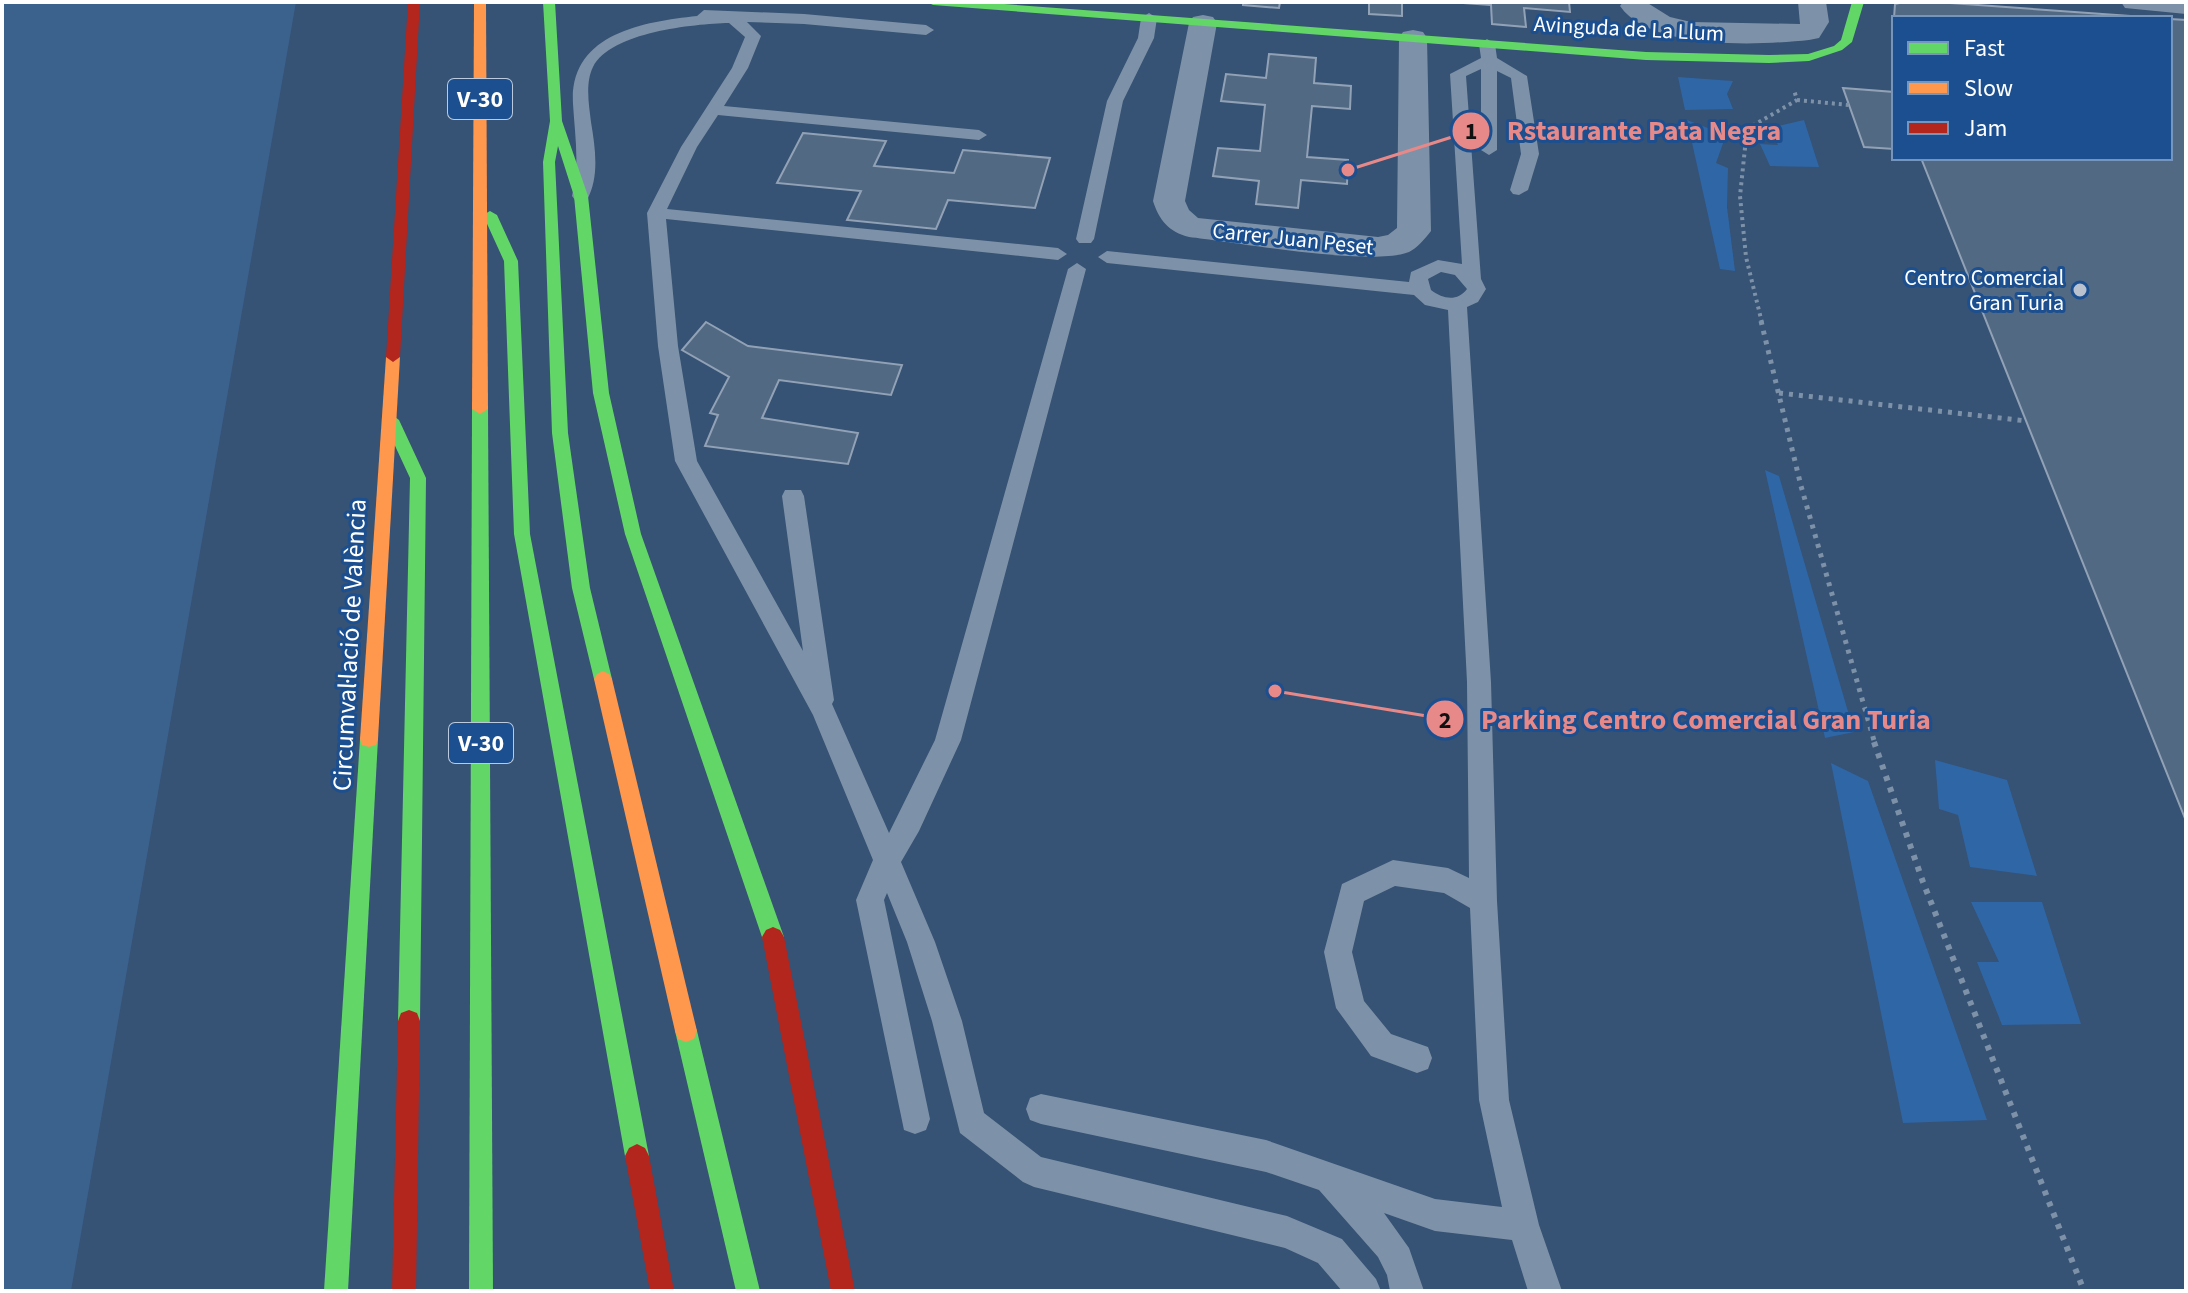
<svg xmlns="http://www.w3.org/2000/svg" width="2188" height="1293" font-family="'Source Sans 3',sans-serif">
	<style>
		.green { fill: #2f66a5 }
		.water { fill: #3b618d }
		.building { fill: #526984; stroke: #92a2b6; stroke-width: 2 }
		.lines { fill: none; stroke-linecap: round; stroke-linejoin: round }
		.path-far2 { stroke: #7d92a8; stroke-width: 4; stroke-dasharray: 3 4; stroke-linecap: butt }
		.path-far1 { stroke: #7d92a8; stroke-width: 5; stroke-dasharray: 4 6; stroke-linecap: butt }
		.path { stroke: #7d92a8; stroke-width: 6; stroke-dasharray: 5 7; stroke-linecap: butt }
		.lane { fill: #7d92a8; fill-rule: evenodd }
		.street { fill: #7d92a8; fill-rule: evenodd }
		.fast { fill: #63d668; fill-rule: evenodd }
		.slow { fill: #ff974d; fill-rule: evenodd }
		.jam { fill: #b3261e; fill-rule: evenodd }
		.poi-dot { fill: #b9c2ce; stroke: #1b4f8f; stroke-width: 3 }
		.labels { text-anchor: middle; stroke-width: 6; stroke-linejoin: round; paint-order: stroke }
		.far-street-label { font-size: 22px; fill: #fff; stroke: #1b4f8f }
		.far-poi-label { font-size: 22px; fill: #fff; stroke: #1b4f8f; text-anchor: end }
		.shield { fill: #1b4f8f; stroke: #bbcadd; stroke-width: 2 }
		.shield-label { font-size: 24px; font-weight: bold; fill: #fff }
		.street-label { font-size: 26px; fill: #fff; stroke: #1b4f8f }
		.leader { fill: none; stroke: #e88989; stroke-width: 3 }
		.callout-dot { fill: #e88989; stroke: #1b4f8f; stroke-width: 3 }
		.mark-label { font-size: 24px; text-anchor: middle; font-weight: bold; fill: #111 }
		.callout-label { font-size: 28px; text-anchor: middle; font-weight: bold; fill: #e88989; stroke: #1b4f8f; stroke-width: 6; stroke-linejoin: round; paint-order: stroke }
	</style>
	<rect width="100%" height="100%" fill="#365274"/>
	<g class="green">
		<polygon points="1678,77 1733,81 1727,94 1733,109 1685,110"/>
		<polygon points="1687,120 1726,135 1716,163 1728,168 1727,207 1735,271 1720,269"/>
		<polygon points="1804,120 1819,167 1770,166 1760,144 1778,145 1770,128"/>
		<polygon points="1765,470 1779,476 1854,732 1825,738"/>
		<polygon points="1935,760 2007,780 2037,876 1970,867 1958,815 1939,809"/>
		<polygon points="1831,763 1868,781 1987,1120 1903,1123"/>
		<polygon points="1971,902 2042,902 2081,1024 2002,1025 1977,962 1999,962"/>
	</g>
	<polygon class="water" points="2,2 296,2 71,1291 2,1291"/>
	<g class="building">
		<polygon points="1243,2 1280,2 1279,8 1243,5"/>
		<polygon points="1369,2 1402,2 1402,16 1369,14"/>
		<polygon points="1449,2 1569,2 1570,12 1524,8 1526,27 1492,24 1491,5"/>
		<polygon points="1904,2 1936,2 2159,18 1894,18 1895,4"/>
		<polygon points="2170,19 2186,20 2186,821 1921,158 2170,158"/>
		<polygon points="1269,54 1316,58 1314,83 1351,86 1350,109 1312,106 1307,157 1348,160 1347,184 1301,180 1298,208 1256,204 1259,181 1213,176 1218,148 1260,151 1265,105 1221,101 1226,74 1266,78"/>
		<polygon points="1843,88 1894,92 1894,149 1864,147"/>
		<polygon points="803,133 886,141 874,166 954,173 963,150 1050,158 1035,208 948,200 936,229 847,220 861,191 777,183"/>
		<polygon points="706,322 748,346 902,365 891,395 779,380 762,418 858,433 848,464 705,446 718,415 710,413 729,377 682,350"/>
	</g>
	<g class="lines">
		<g class="path-far2">
			<polyline points="1797,100 1849,105"/>
			<polyline points="1762,323 1746,257 1740,196 1747,129 1797,100 1794,90"/>
		</g>
		<g class="path-far1">
			<polyline points="1761,321 1801,486 1875,744"/>
			<polyline points="1779,393 2027,421"/>
		</g>
		<polyline class="path" points="1874,742 1923,882 2084,1291"/>
		<g class="lane">
			<path d="M704,10L804,14L926,25L934,30L926,35L804,24L747,22L761,36L748,68L724,106L979,130L987,135L979,140L718,115L697,147L667,209L1058,248L1067,254L1058,260L666,219L678,346L697,461L803,651L782,496L785,490H801L804,496L834,700L832,704L889,833L935,740L1068,269L1077,263L1086,269L961,740L919,831L901,862L935,942L962,1021L984,1113L1041,1157L1287,1216L1342,1239L1376,1279L1381,1291H1342L1318,1263L1285,1248L1034,1187L1023,1182L960,1133L932,1021L907,942L887,893L884,900L930,1119L926,1130L915,1134L904,1130L856,900L873,860L813,715L675,461L658,346L647,213L681,147L732,68L745,37L729,23C693,24 611,32 593,67C585,83 589,105 591,122C595,147 600,176 587,200H575L572,196C580,164 575,137 573,104C569,34 642,22 697,16Z"/>
			<polygon points="1149,13 1157,18 1154,38 1123,101 1094,239 1091,243 1079,243 1076,239 1107,101 1138,38 1141,18"/>
			<path d="M1487,39L1495,44L1497,58L1527,76L1539,154L1528,190L1519,195L1513,194L1510,190L1521,154L1511,78L1497,71V150L1489,155L1481,150V69L1466,76L1481,279L1486,289L1478,302L1467,307L1491,682L1497,901L1509,1100L1539,1225L1562,1291H1528L1512,1240L1435,1231L1384,1213L1409,1248L1424,1291H1390L1387,1275L1378,1257L1319,1190L1266,1172L1041,1124L1030,1120L1026,1109L1030,1098L1041,1094L1266,1140L1435,1199L1502,1207L1479,1100L1470,908L1444,893L1395,886L1364,901L1352,952L1364,1001L1391,1034L1428,1047L1432,1058L1428,1069L1417,1073L1371,1056L1336,1008L1324,952L1342,884L1393,860L1448,868L1469,878L1467,682L1448,310L1425,305L1414,295L1107,263L1098,257L1107,251L1409,282L1411,272L1438,260L1462,264L1450,74L1481,58L1479,44ZM1441,272L1455,275L1467,289C1457,302 1443,299 1431,290L1428,279Z"/>
		</g>
		<g class="street">
			<path d="M1623,2H1646L1670,17L1691,22L1800,24L1798,2H1826L1829,22L1819,38L1809,40C1761,45 1651,51 1620,6Z"/>
			<polygon points="2121,2 2186,2 2186,14 2125,8"/>
			<path d="M1203,15L1213,17L1217,23L1185,201L1189,210L1198,218L1378,237L1388,235L1397,228L1399,38L1403,32L1413,30L1423,32L1427,38L1431,231C1425,239 1417,248 1409,252C1373,267 1234,242 1189,237C1169,232 1159,220 1153,201L1189,23L1193,17Z"/>
		</g>
		<g class="fast">
			<polygon points="543,2 555,2 562,121 588,196 609,393 641,534 784,937 780,944 773,947 766,944 762,937 625,534 593,393 574,196 558,146 555,162 568,433 590,588 612,679 609,684 597,684 594,679 572,588 552,433 543,162 550,121"/>
			<polygon points="927,2 977,2 1646,52 1769,55 1808,54 1834,46 1841,40 1852,2 1864,2 1852,42 1842,50 1809,61 1769,63 1646,60 933,5"/>
			<polygon points="490,211 497,215 518,261 530,534 649,1156 645,1164 637,1168 629,1164 625,1156 514,534 504,261 483,215"/>
			<polygon points="480,404 488,409 493,1291 469,1291 472,409"/>
			<polygon points="391,414 399,420 426,478 420,1021 417,1029 409,1032 401,1029 398,1021 410,478 383,420"/>
			<polygon points="369,731 376,733 378,739 348,1291 324,1291 360,739 362,733"/>
			<polygon points="686,1020 694,1023 697,1031 760,1291 736,1291 675,1031 678,1023"/>
		</g>
		<g class="slow">
			<polygon points="474,2 486,2 488,409 480,414 472,409"/>
			<polygon points="393,352 400,357 378,739 376,745 369,747 362,745 360,739 386,357"/>
			<polygon points="603,671 609,674 612,679 697,1031 694,1039 686,1042 678,1039 675,1031 594,679 597,674"/>
		</g>
		<g class="jam">
			<polygon points="408,2 420,2 400,357 393,362 386,357"/>
			<polygon points="773,927 780,930 784,937 855,1291 831,1291 762,937 766,930"/>
			<polygon points="409,1010 417,1013 420,1021 416,1291 392,1291 398,1021 401,1013"/>
			<polygon points="637,1144 645,1148 649,1156 674,1291 650,1291 625,1156 629,1148"/>
		</g>
	</g>
	<circle class="poi-dot" cx="2080" cy="290" r="8"/>
	<g class="labels">
		<g class="far-street-label">
			<text transform="translate(1629 28) rotate(3)" y="8">Avinguda de La Llum</text>
			<text transform="translate(1293 238) rotate(6)" y="8">Carrer Juan Peset</text>
		</g>
		<g class="far-poi-label">
			<text x="2064" y="285">Centro Comercial<tspan x="2064" dy="25">Gran Turia</tspan></text>
		</g>
		<g class="shield">
			<rect x="448" y="79" width="64" height="40" rx="6"/>
			<rect x="449" y="723" width="64" height="40" rx="6"/>
		</g>
		<g class="shield-label">
			<text x="480" y="107">V-30</text>
			<text x="481" y="751">V-30</text>
		</g>
		<g class="street-label">
			<text transform="translate(349 645) rotate(-87)" y="9">Circumval·lació de València</text>
		</g>
	</g>
	<path class="leader" d="M1348 170L1471 131M1275 691L1445 719"/>
	<g class="callout-dot">
		<circle cx="1348" cy="170" r="8"/>
		<circle cx="1275" cy="691" r="8"/>
		<circle cx="1471" cy="131" r="20"/>
		<circle cx="1445" cy="719" r="20"/>
	</g>
	<g class="mark-label">
		<text x="1471" y="139">1</text>
		<text x="1445" y="728">2</text>
	</g>
	<g class="callout-label">
		<text x="1644" y="140">Rstaurante Pata Negra</text>
		<text x="1706" y="729">Parking Centro Comercial Gran Turia</text>
	</g>
	<rect width="2188" height="1293" fill="none" stroke="#ffffff" stroke-width="8"/>
	<rect x="1892" y="16" width="280" height="144" fill="#1b4f8f" stroke="#7695bc" stroke-width="2"/>
	<rect x="1908" y="42" width="40" height="12" fill="#63d668" stroke="#7695bc" stroke-width="2"/>
	<text x="1964" y="56" font-size="24" fill="#ffffff">Fast</text>
	<rect x="1908" y="82" width="40" height="12" fill="#ff974d" stroke="#7695bc" stroke-width="2"/>
	<text x="1964" y="96" font-size="24" fill="#ffffff">Slow</text>
	<rect x="1908" y="122" width="40" height="12" fill="#b3261e" stroke="#7695bc" stroke-width="2"/>
	<text x="1964" y="136" font-size="24" fill="#ffffff">Jam</text>
</svg>
